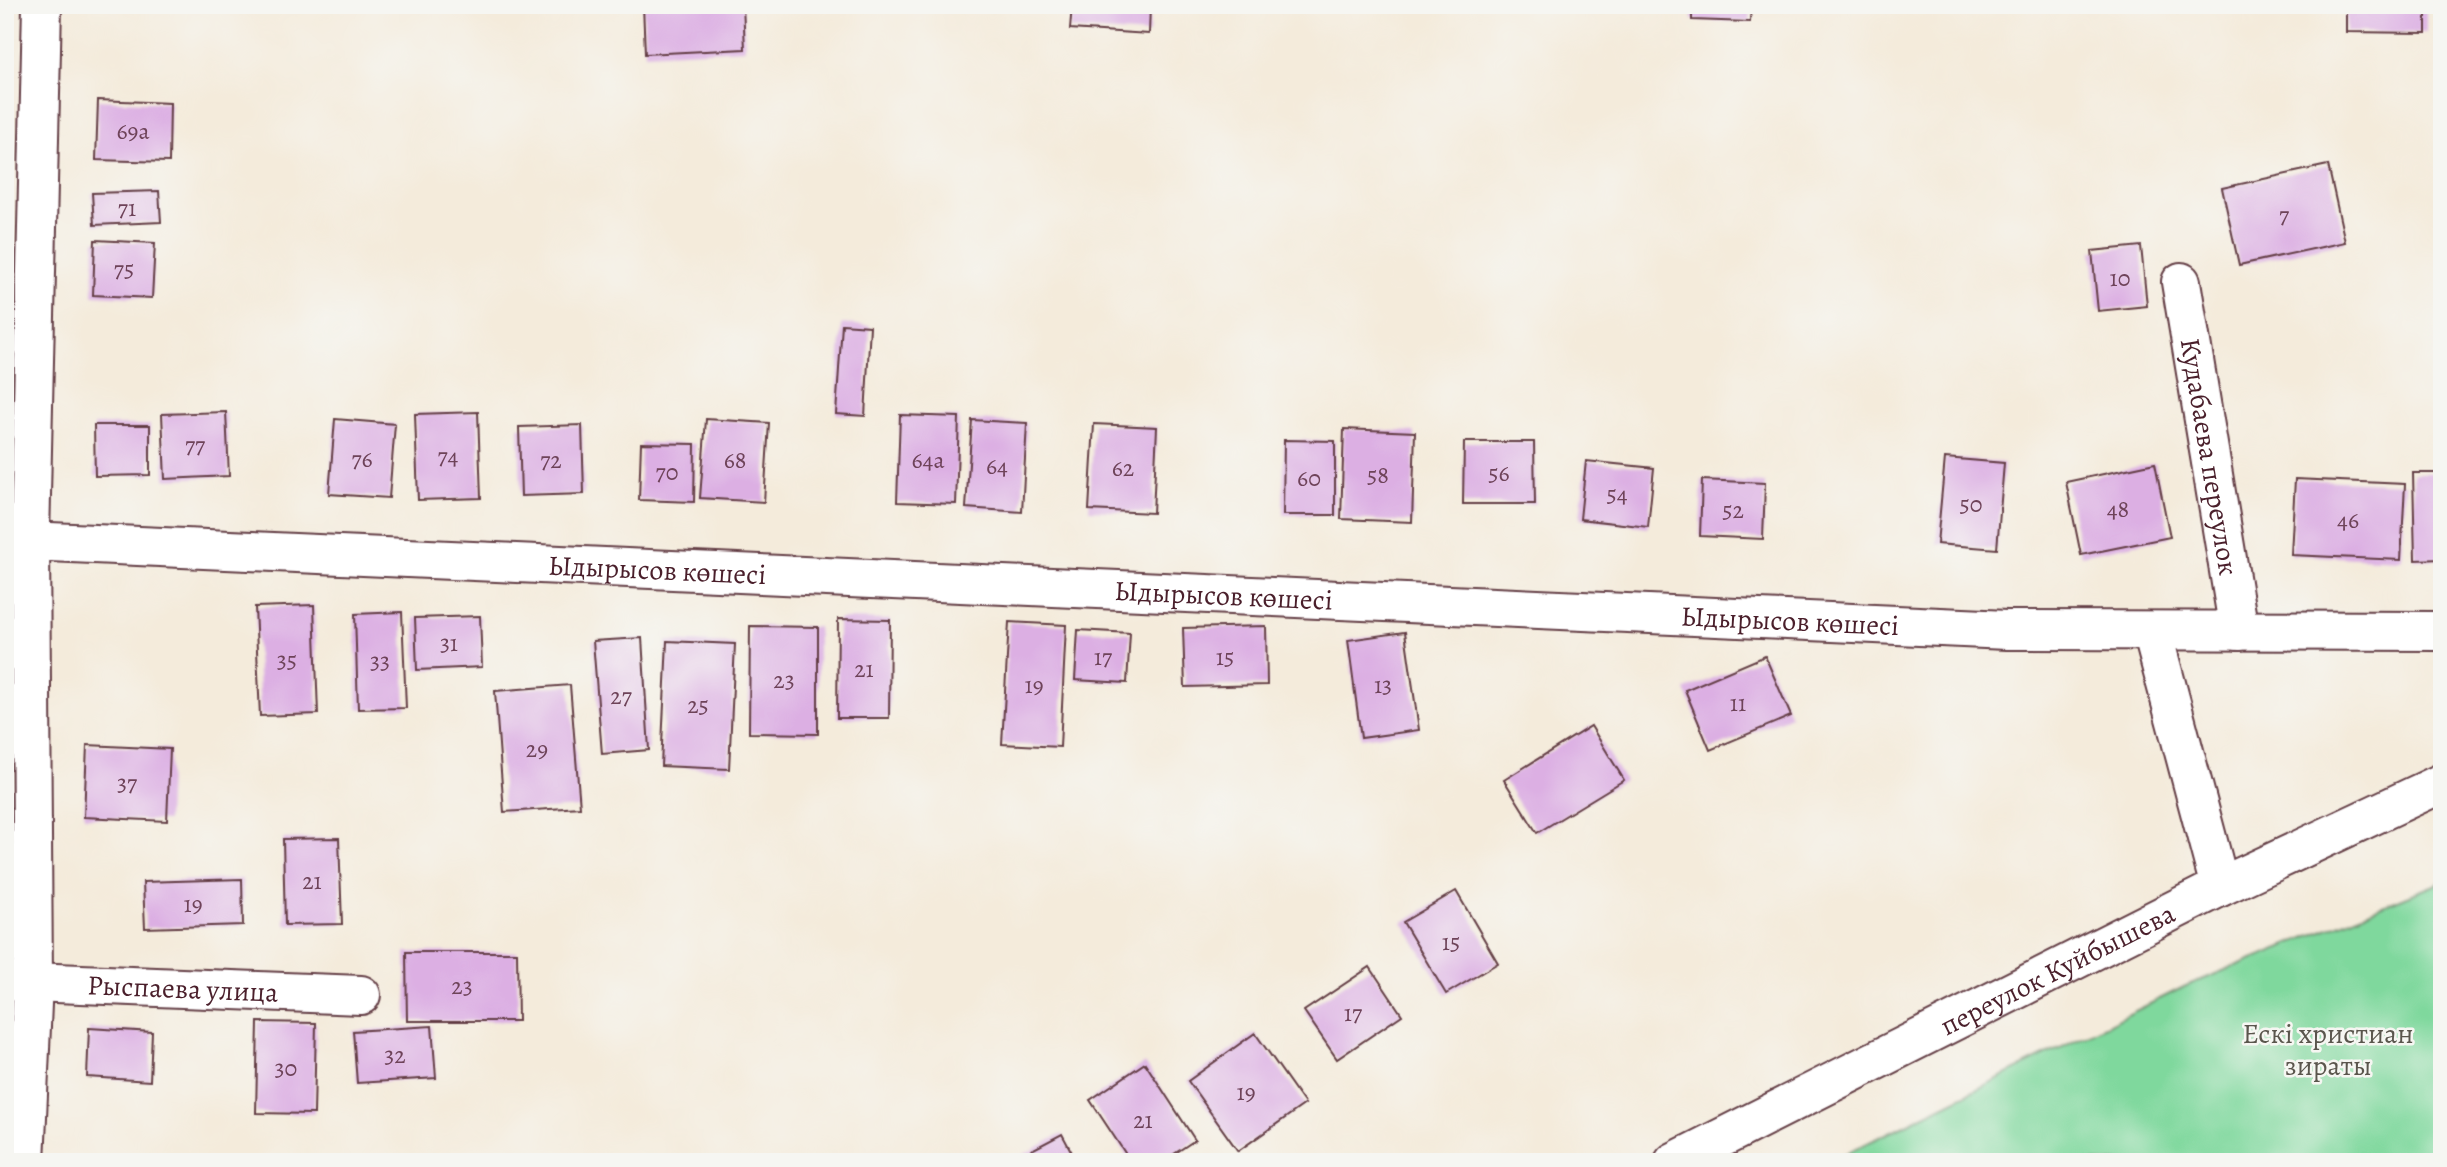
<svg xmlns="http://www.w3.org/2000/svg" width="2447" height="1167" font-family="Alegreya,serif">
	<style>
		.green { fill: #7fd89d; stroke: #647c64; stroke-width: 2 }
		.building { fill: #dcafe3 }
		.lines { fill: none; stroke-linecap: round; stroke-linejoin: round }
		.minor-casing { stroke: #643e45; stroke-width: 42 }
		.minor { stroke: #fff; stroke-width: 38 }
		.labels { text-anchor: middle; stroke-width: 5; stroke-linejoin: round; paint-order: stroke }
		.number-label { font-size: 24px; fill: #6e4359 }
		.street-label { font-size: 28px; fill: #4a1f2b; stroke: #f6f6f2 }
		.park-label { font-size: 28px; fill: #5a564d; stroke: #f6f6f2 }
	</style>
	<rect width="100%" height="100%" fill="#f6f6f2"/>
	<filter id="ink" filterUnits="userSpaceOnUse"><feTurbulence type="fractalNoise" baseFrequency=".0143" numOctaves="2"/><feDisplacementMap in="SourceGraphic" scale="14" xChannelSelector="R" yChannelSelector="G"/><feConvolveMatrix kernelMatrix="1 2 1 2 8 2 1 2 1" color-interpolation-filters="sRGB"/></filter>
	<filter id="wash" filterUnits="userSpaceOnUse"><feTurbulence type="fractalNoise" baseFrequency=".00686" numOctaves="4" result="noise"/><feDisplacementMap in="SourceGraphic" scale="28" xChannelSelector="R" yChannelSelector="G"/><feGaussianBlur stdDeviation="1.57" result="paint"/><feColorMatrix in="noise" values="0 0 0 0 0 0 0 0 0 0 0 0 0 0 0 0 0 1.4 0 .05"/><feComposite in="paint" operator="in"/></filter>
	<g filter="url(#wash)">
		<rect width="100%" height="100%" fill="#f4ebdb"/>
		<polygon class="green" points="2442,882 2442,1162 1829,1162 2186,986"/>
		<g id="blocks">
			<g class="building">
				<polygon points="643,5 743,5 745,49 645,54"/>
				<polygon points="1072,5 1150,5 1149,34 1070,29"/>
				<polygon points="1692,5 1751,5 1750,22 1692,20"/>
				<polygon points="2346,5 2426,5 2426,33 2346,32"/>
				<polygon points="98,100 170,103 169,162 96,160"/>
				<polygon points="2328,165 2345,242 2239,265 2222,188"/>
				<polygon points="159,191 161,222 94,225 92,193"/>
				<polygon points="95,240 155,243 152,298 93,295"/>
				<polygon points="2141,246 2147,306 2098,311 2092,251"/>
				<polygon points="842,324 870,326 865,416 836,414"/>
				<polygon points="226,412 229,476 165,479 162,414"/>
				<polygon points="478,412 481,498 418,500 415,414"/>
				<polygon points="900,415 959,417 956,504 897,502"/>
				<polygon points="335,419 395,424 389,498 329,494"/>
				<polygon points="706,419 769,423 764,502 700,498"/>
				<polygon points="972,420 1027,423 1022,512 966,508"/>
				<polygon points="1094,424 1157,427 1153,513 1089,510"/>
				<polygon points="94,425 150,425 150,475 95,476"/>
				<polygon points="582,425 584,494 521,496 519,427"/>
				<polygon points="1344,429 1415,432 1412,522 1341,519"/>
				<polygon points="1284,440 1335,441 1335,515 1283,515"/>
				<polygon points="1464,442 1534,442 1535,504 1463,504"/>
				<polygon points="641,443 695,444 694,502 639,500"/>
				<polygon points="1945,458 2004,463 1997,549 1937,544"/>
				<polygon points="1586,461 1654,468 1648,527 1580,519"/>
				<polygon points="2155,463 2170,537 2081,555 2066,482"/>
				<polygon points="2413,473 2442,473 2442,559 2415,560"/>
				<polygon points="2295,479 2405,484 2401,560 2291,555"/>
				<polygon points="1702,480 1765,483 1763,539 1700,536"/>
				<polygon points="314,605 318,714 260,716 255,607"/>
				<polygon points="402,612 406,708 358,709 355,614"/>
				<polygon points="480,616 482,667 417,670 415,618"/>
				<polygon points="838,619 890,620 889,718 837,718"/>
				<polygon points="1009,622 1066,625 1060,747 1002,744"/>
				<polygon points="750,626 818,627 818,734 749,733"/>
				<polygon points="1266,626 1267,685 1185,687 1183,628"/>
				<polygon points="1078,630 1130,633 1127,683 1075,680"/>
				<polygon points="1405,632 1419,730 1361,738 1348,640"/>
				<polygon points="642,638 649,750 602,754 593,641"/>
				<polygon points="667,641 735,644 729,769 661,766"/>
				<polygon points="1765,656 1791,716 1710,750 1685,690"/>
				<polygon points="570,685 580,807 504,812 495,691"/>
				<polygon points="1591,726 1624,780 1537,833 1504,780"/>
				<polygon points="87,745 170,749 167,821 84,817"/>
				<polygon points="339,838 342,924 285,925 283,839"/>
				<polygon points="242,879 243,925 145,928 143,882"/>
				<polygon points="1456,891 1498,963 1446,994 1403,922"/>
				<polygon points="406,952 517,952 518,1021 407,1021"/>
				<polygon points="1370,967 1402,1015 1337,1059 1304,1011"/>
				<polygon points="258,1022 316,1023 314,1114 256,1113"/>
				<polygon points="432,1026 436,1078 357,1083 353,1031"/>
				<polygon points="89,1028 152,1032 150,1081 87,1077"/>
				<polygon points="1255,1033 1305,1104 1238,1151 1188,1081"/>
				<polygon points="1145,1063 1195,1140 1162,1162 1131,1162 1090,1100"/>
				<polygon points="1062,1134 1077,1162 1009,1162"/>
			</g>
		</g>
	</g>
	<g filter="url(#ink)">
		<use href="#blocks" fill-opacity="0" stroke="#643e45" stroke-width="2"/>
		<g class="lines">
			<defs>
				<g id="minor">
					<path id="s1" d="M2181,282L2239,631"/>
					<path id="s2" d="M5,540L2007,630L2442,631"/>
					<polyline points="2152,631 2220,887"/>
					<path id="s3" d="M5,981L361,995"/>
					<polyline points="25,1162 33,981 30,539 42,5"/>
					<path id="s4" d="M1674,1162L2220,887L2442,783"/>
				</g>
			</defs>
			<use href="#minor" class="minor-casing"/>
			<use href="#minor" class="minor"/>
		</g>
	</g>
	<g class="labels">
		<g class="number-label">
			<text x="133" y="139">69а</text>
			<text x="127" y="216">71</text>
			<text x="2284" y="223">7</text>
			<text x="124" y="277">75</text>
			<text x="2120" y="286">10</text>
			<text x="195" y="453">77</text>
			<text x="448" y="464">74</text>
			<text x="362" y="467">76</text>
			<text x="551" y="468">72</text>
			<text x="735" y="468">68</text>
			<text x="928" y="468">64а</text>
			<text x="997" y="474">64</text>
			<text x="1123" y="476">62</text>
			<text x="667" y="480">70</text>
			<text x="1499" y="481">56</text>
			<text x="1378" y="483">58</text>
			<text x="1309" y="486">60</text>
			<text x="1617" y="502">54</text>
			<text x="1971" y="512">50</text>
			<text x="2118" y="517">48</text>
			<text x="1733" y="518">52</text>
			<text x="2348" y="528">46</text>
			<text x="449" y="651">31</text>
			<text x="1103" y="665">17</text>
			<text x="1225" y="665">15</text>
			<text x="287" y="668">35</text>
			<text x="380" y="669">33</text>
			<text x="864" y="677">21</text>
			<text x="784" y="688">23</text>
			<text x="1034" y="693">19</text>
			<text x="1383" y="693">13</text>
			<text x="621" y="704">27</text>
			<text x="1738" y="711">11</text>
			<text x="698" y="713">25</text>
			<text x="537" y="757">29</text>
			<text x="127" y="791">37</text>
			<text x="312" y="889">21</text>
			<text x="193" y="912">19</text>
			<text x="1451" y="950">15</text>
			<text x="462" y="994">23</text>
			<text x="1353" y="1021">17</text>
			<text x="395" y="1063">32</text>
			<text x="286" y="1076">30</text>
			<text x="1246" y="1100">19</text>
			<text x="1143" y="1128">21</text>
		</g>
		<g class="street-label">
			<text dy="10" stroke="none"><textPath href="#s1" startOffset="177">Кудабаева переулок</textPath></text>
			<text dy="10" stroke="none"><textPath href="#s2" startOffset="653">Ыдырысов көшесі</textPath></text>
			<text dy="10" stroke="none"><textPath href="#s2" startOffset="1220">Ыдырысов көшесі</textPath></text>
			<text dy="10" stroke="none"><textPath href="#s2" startOffset="1787">Ыдырысов көшесі</textPath></text>
			<text dy="10" stroke="none"><textPath href="#s4" startOffset="429">переулок Куйбышева</textPath></text>
			<text dy="10" stroke="none"><textPath href="#s3" startOffset="178">Рыспаева улица</textPath></text>
		</g>
		<g class="park-label">
			<text x="2328" y="1043">Ескі христиан<tspan x="2328" dy="32">зираты</tspan></text>
		</g>
	</g>
	<rect width="2447" height="1167" fill="none" stroke="#f6f6f2" stroke-width="28"/>
</svg>
